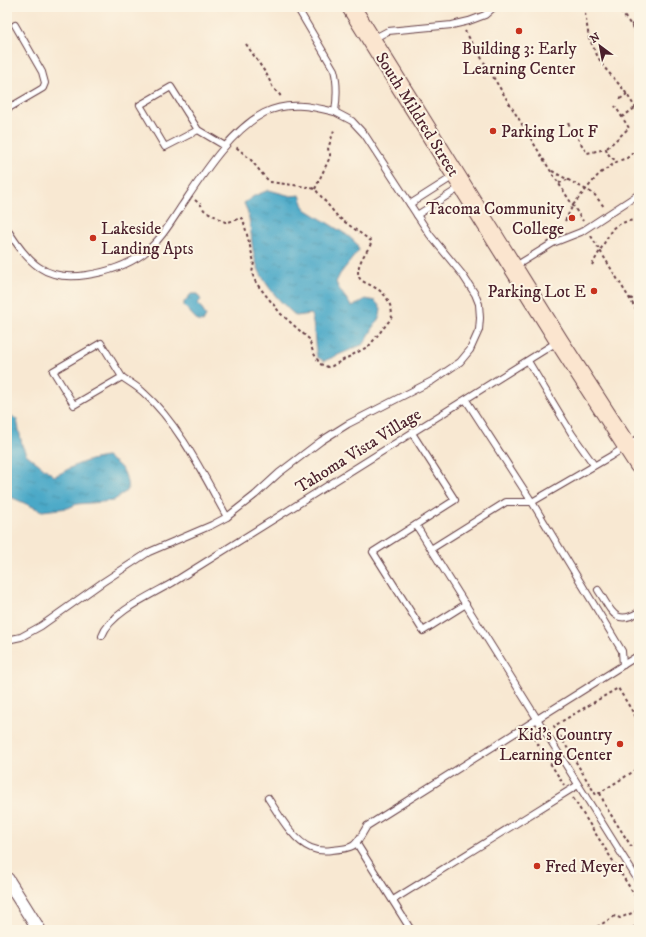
<svg xmlns="http://www.w3.org/2000/svg" width="646" height="937" font-family="'IM FELL DW Pica',serif">
	<style>
		.water { fill: url(#water-ripples); stroke: #496479 }
		.lines { fill: none; stroke-linecap: round; stroke-linejoin: round }
		.lane-casing { stroke: #643d44; stroke-width: 8 }
		.street-casing { stroke: #643d44; stroke-width: 15 }
		.secondary-casing { stroke: #643d44; stroke-width: 20 }
		.path { stroke: #643d44; stroke-width: 2; stroke-dasharray: 3 3; stroke-linecap: butt }
		.lane { stroke: #fff; stroke-width: 6 }
		.street { stroke: #fff; stroke-width: 13 }
		.secondary { stroke: #fbe5cf; stroke-width: 18 }
		.poi-dot { fill: #c8321e; stroke: #fcf5e5; stroke-width: 1.5 }
		.labels { text-anchor: middle; stroke-width: 4; stroke-linejoin: round; paint-order: stroke }
		.poi-label { font-size: 17px; fill: #4a1f2b; stroke: #fcf5e5; text-anchor: start }
		.street-label { font-size: 17px; fill: #4a1f2b; stroke: #fcf5e5 }
	</style>
	<defs>
		<pattern id="water-ripples" width="26" height="14" patternUnits="userSpaceOnUse"><rect width="26" height="14" fill="#48a8c7"/><path d="M2 4q2-2 4 0t4 0M15 11q2-2 4 0t4 0" fill="none" stroke="#3e88a2"/></pattern>
	</defs>
	<rect width="100%" height="100%" fill="#fcf5e5"/>
	<filter id="ink" filterUnits="userSpaceOnUse"><feTurbulence type="fractalNoise" baseFrequency=".025" numOctaves="2"/><feDisplacementMap in="SourceGraphic" scale="8" xChannelSelector="R" yChannelSelector="G"/><feConvolveMatrix kernelMatrix="1 2 1 2 8 2 1 2 1" color-interpolation-filters="sRGB"/></filter>
	<filter id="wash" filterUnits="userSpaceOnUse"><feTurbulence type="fractalNoise" baseFrequency=".012" numOctaves="4" result="noise"/><feDisplacementMap in="SourceGraphic" scale="16" xChannelSelector="R" yChannelSelector="G"/><feGaussianBlur stdDeviation="0.9" result="paint"/><feColorMatrix in="noise" values="0 0 0 0 0 0 0 0 0 0 0 0 0 0 0 0 0 1.4 0 .05"/><feComposite in="paint" operator="in"/></filter>
	<g filter="url(#wash)">
		<rect width="100%" height="100%" fill="#f8e8d2"/>
		<g class="water">
			<path d="M269,190L291,196L300,195L305,209L347,235L356,243L359,250L340,274L336,282C339,291 346,297 351,306L358,304L365,299L375,301L381,308L380,316L364,344L324,361L317,357C314,342 315,328 311,314L296,316C277,299 260,281 254,255C250,238 252,219 244,203L254,196Z"/>
			<polygon points="191,294 197,294 201,300 198,303 206,316 203,322 198,321 184,306 184,302"/>
			<path d="M7,412L17,420L22,445L26,454L54,476C61,474 66,470 72,467C82,462 96,458 107,457C123,468 126,470 128,490L113,501L77,504L68,508L42,511L13,498L7,497Z"/>
		</g>
	</g>
	<g filter="url(#ink)">
		<g class="lines">
			<defs>
				<g id="lane">
					<polyline points="373,39 388,31 452,25 469,21 485,15 494,7"/>
					<polyline points="7,109 38,91 43,88 45,83 42,72 15,25"/>
					<polyline points="198,130 165,147 140,105 171,87 198,130 225,146"/>
					<polyline points="410,204 454,176"/>
					<polyline points="417,215 461,187"/>
					<path d="M7,229C28,262 44,282 87,275C107,272 126,266 143,254C159,242 170,224 181,207C202,176 230,131 264,113C287,101 311,106 335,112C337,98 338,84 334,70L297,7"/>
					<polyline points="514,267 553,243 581,232 639,194"/>
					<polyline points="528,361 572,434 594,465"/>
					<path d="M122,377L101,343L53,371L74,405L122,377C129,382 138,387 144,393C179,424 204,476 227,517"/>
					<polyline points="466,400 532,502 622,651 623,665"/>
					<polyline points="412,433 455,500 373,552 423,631 466,604"/>
					<polyline points="416,525 639,882"/>
					<polyline points="431,549 506,502 532,502 611,456 639,438"/>
					<path d="M598,590C611,609 614,627 639,612"/>
					<path d="M102,636C110,613 151,595 172,583L557,342"/>
					<polyline points="7,640 21,637 41,626 103,582 149,552 212,525 227,517 255,495 279,473 321,441 348,424 432,381 460,362 470,350 479,330 480,318 479,304 475,294 462,274 430,235 365,135 352,121 335,112"/>
					<path d="M268,798C278,813 293,841 311,848C318,851 325,851 332,850C357,848 355,846 367,826L639,655"/>
					<polyline points="357,844 411,930"/>
					<polyline points="393,900 578,785"/>
					<polyline points="635,930 639,928"/>
				</g>
				<polyline id="street" points="7,879 39,930"/>
				<polyline id="secondary" points="351,7 559,341 639,465"/>
			</defs>
			<use href="#lane" class="lane-casing"/>
			<use href="#street" class="street-casing"/>
			<use href="#secondary" class="secondary-casing"/>
			<g class="path">
				<polyline points="584,7 589,38 597,55 603,66 624,90 639,113"/>
				<polyline points="617,7 631,25 639,39"/>
				<polyline points="631,25 639,21"/>
				<polyline points="465,31 550,170 583,221"/>
				<polyline points="246,44 267,75 273,88 280,95 281,99"/>
				<polyline points="620,99 627,94"/>
				<polyline points="622,117 635,108"/>
				<path d="M568,123L587,153L606,149C608,155 611,158 617,161"/>
				<polyline points="607,148 629,128 615,106"/>
				<polyline points="552,171 594,194 605,208"/>
				<polyline points="559,183 567,180"/>
				<polyline points="315,189 330,157 330,154 328,149 334,130"/>
				<path d="M195,200L201,205L204,210L225,222H228L242,218L243,219L254,262L252,273L256,283L281,314L309,339L313,352L320,364L328,367L332,366L369,346L390,320C393,316 392,313 391,308C386,291 376,288 362,281C351,271 366,253 371,244V241L338,217L315,189L308,187L270,182L264,176L251,160L235,146"/>
				<polyline points="565,221 573,205 599,174 618,161 627,158 639,148"/>
				<polyline points="591,236 639,314"/>
				<path d="M592,265L612,229C620,222 629,221 639,219"/>
				<polyline points="630,298 639,302"/>
				<polyline points="639,722 618,688 554,726 596,795 639,768"/>
				<polyline points="531,733 564,785"/>
				<polyline points="600,793 606,807 631,846 639,841"/>
				<polyline points="573,798 639,902"/>
				<polyline points="592,930 615,916 620,918 639,910"/>
			</g>
			<use href="#lane" class="lane"/>
			<use href="#street" class="street"/>
			<use href="#secondary" class="secondary"/>
		</g>
	</g>
	<g class="poi-dot">
		<circle cx="519" cy="31" r="4"/>
		<circle cx="493" cy="131" r="4"/>
		<circle cx="572" cy="218" r="4"/>
		<circle cx="93" cy="238" r="4"/>
		<circle cx="594" cy="291" r="4"/>
		<circle cx="620" cy="744" r="4"/>
		<circle cx="537" cy="866" r="4"/>
	</g>
	<g class="labels">
		<g class="poi-label">
			<text x="519" y="54" text-anchor="middle">Building 3: Early<tspan x="519" dy="20">Learning Center</tspan></text>
			<text x="501" y="137">Parking Lot F</text>
			<text x="564" y="214" text-anchor="end">Tacoma Community<tspan x="564" dy="20">College</tspan></text>
			<text x="101" y="234">Lakeside<tspan x="101" dy="20">Landing Apts</tspan></text>
			<text x="586" y="297" text-anchor="end">Parking Lot E</text>
			<text x="612" y="740" text-anchor="end">Kid's Country<tspan x="612" dy="20">Learning Center</tspan></text>
			<text x="545" y="872">Fred Meyer</text>
		</g>
		<g class="street-label">
			<text transform="translate(418 114) rotate(58)" y="6">South Mildred Street</text>
			<text transform="translate(358 450) rotate(-32)" y="6">Tahoma Vista Village</text>
		</g>
	</g>
	<rect width="646" height="937" fill="none" stroke="#fcf5e5" stroke-width="24"/>
	<g transform="translate(600 46) rotate(328)" stroke="#fcf5e5" stroke-width="3" paint-order="stroke">
	<path d="M0-3L7 15L0 10L-7 15Z" fill="#4a1f2b"/>
	<text y="-6" font-size="11" font-weight="bold" text-anchor="middle" fill="#4a1f2b">N</text>
	</g>
</svg>
